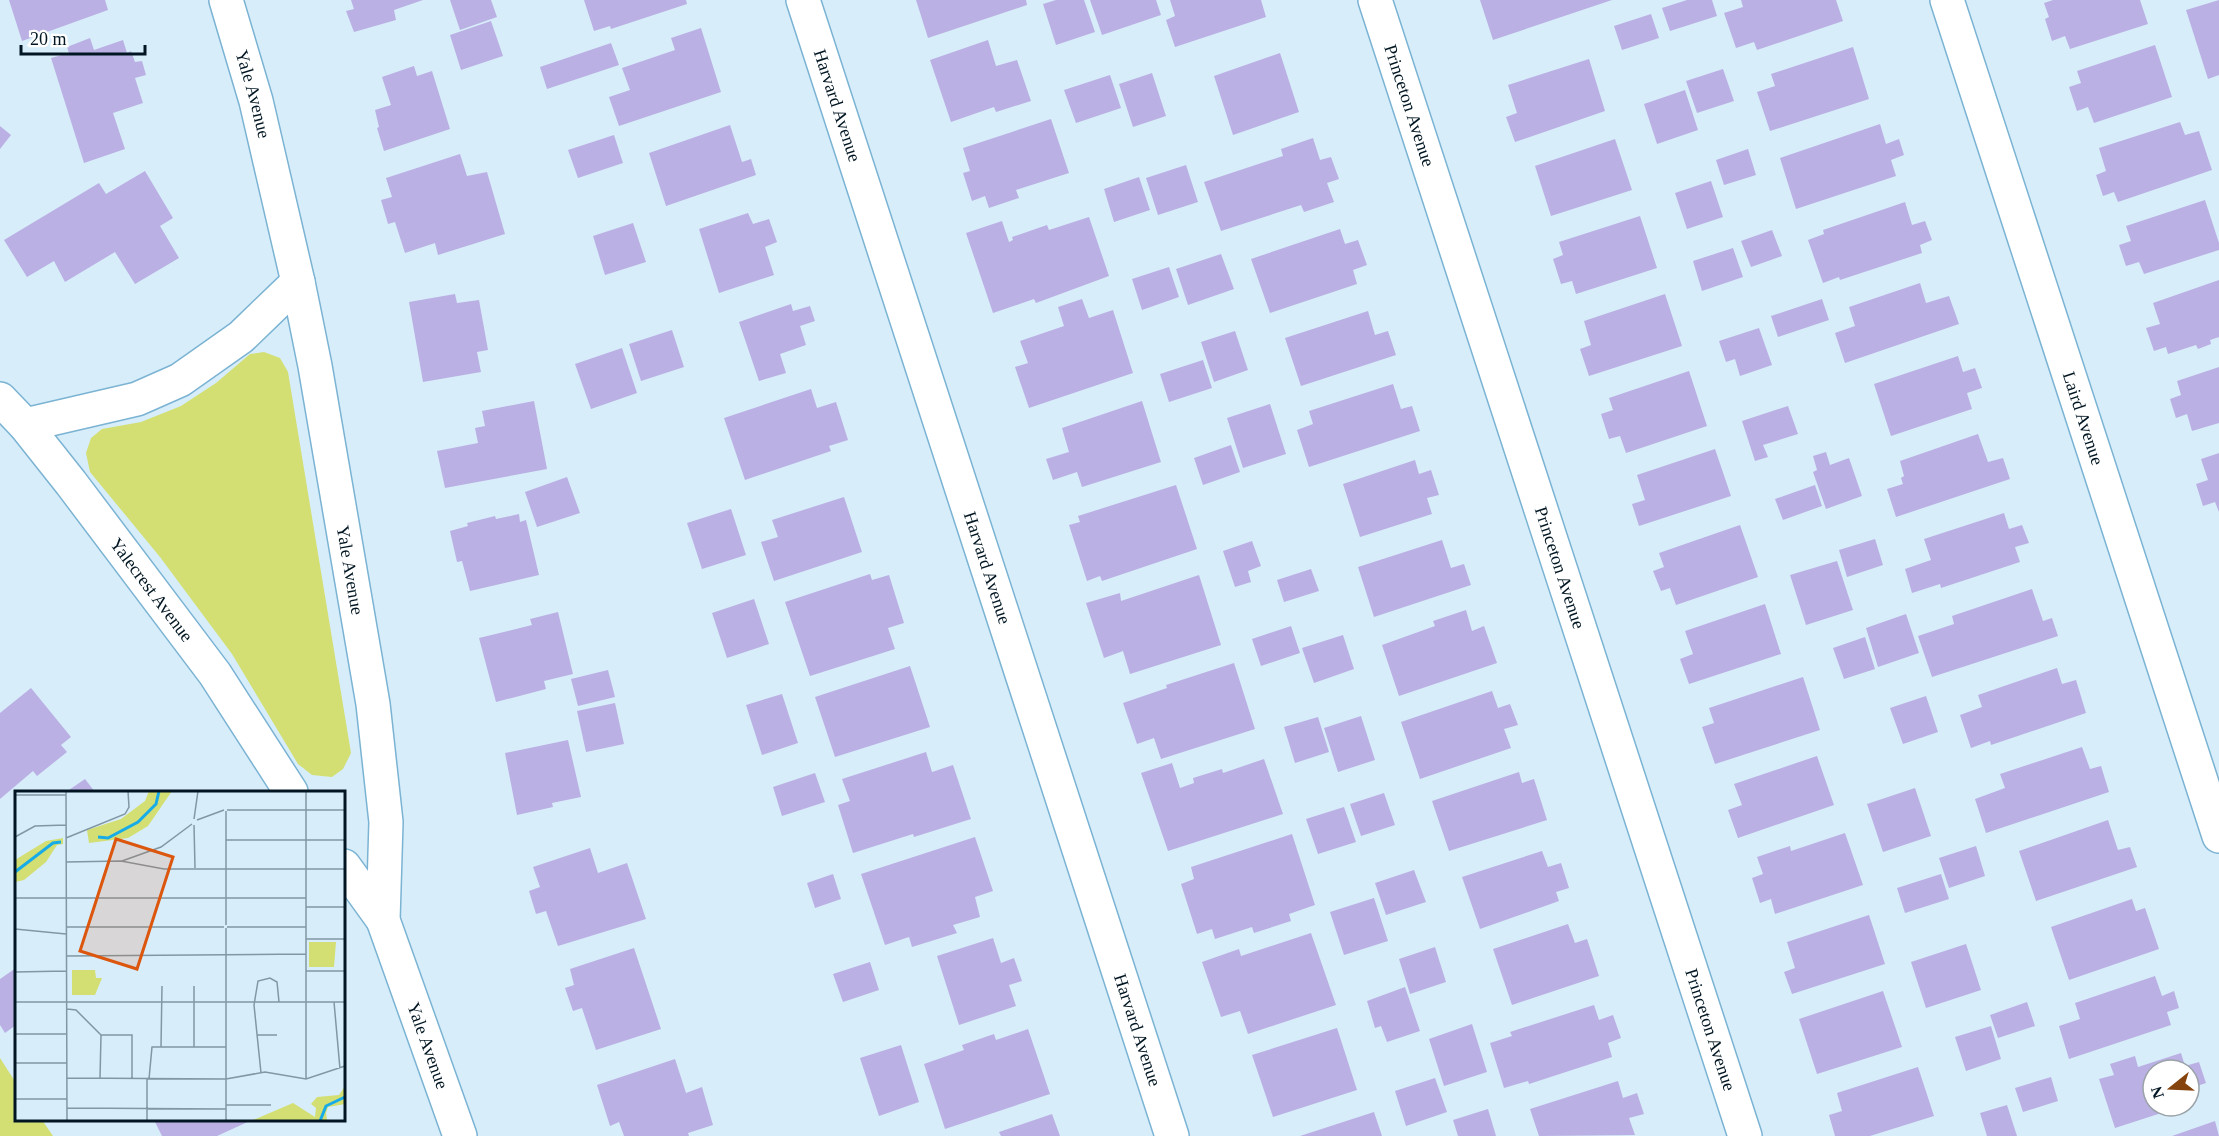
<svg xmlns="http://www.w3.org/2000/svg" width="2219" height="1136" font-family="Georgia,serif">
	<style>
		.green { fill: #d3df72 }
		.building { fill: #bbb0e4 }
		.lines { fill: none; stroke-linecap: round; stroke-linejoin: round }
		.street-casing { stroke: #7bb3d3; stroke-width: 36 }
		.street { stroke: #fff; stroke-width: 33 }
		.labels { text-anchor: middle; stroke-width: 5; stroke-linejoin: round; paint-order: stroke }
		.street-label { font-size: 18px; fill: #011622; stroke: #fff }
		.inset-river { fill: none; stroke: #17abe8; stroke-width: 3 }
		.inset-road { fill: none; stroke: #8197a4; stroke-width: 1.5 }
		.view { fill: #dc560d; fill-opacity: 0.15; stroke: #dc560d; stroke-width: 3 }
		.inset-edge { fill: none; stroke: #011622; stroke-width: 3 }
	</style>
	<rect width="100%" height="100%" fill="#d7edfa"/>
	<g class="green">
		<polygon points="264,352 280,358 288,372 351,753 343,769 332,777 312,775 298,764 232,654 160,557 90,472 86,453 91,438 102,429 141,422 181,406 216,383 250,354"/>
		<polygon points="0,1058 16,1083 16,1120 42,1120 53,1136 0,1136"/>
	</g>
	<g class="building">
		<polygon points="9,0 105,0 108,10 22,41"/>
		<polygon points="351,0 423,0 394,10 396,20 354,32 346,11 354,9"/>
		<polygon points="450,0 491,0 497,17 460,30"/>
		<polygon points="584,0 686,0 687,4 611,29 610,26 594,31"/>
		<polygon points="916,0 1026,0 1027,5 928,38"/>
		<polygon points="1056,0 1084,0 1095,32 1056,45 1043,4"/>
		<polygon points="1090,0 1156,0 1161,15 1102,35"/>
		<polygon points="1170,0 1261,0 1266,17 1175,47 1166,20 1175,16"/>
		<polygon points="1480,0 1612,0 1493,40"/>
		<polygon points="1687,0 1712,0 1717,16 1670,31 1662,8"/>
		<polygon points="1741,0 1836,0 1843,21 1757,50 1754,42 1736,48 1724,13 1743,7"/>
		<polygon points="2053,0 2140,0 2148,24 2070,49 2065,36 2052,41 2045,19 2049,17 2044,3"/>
		<polygon points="2219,0 2219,75 2208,79 2186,10"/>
		<polygon points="1651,14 1659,38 1622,50 1614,26"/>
		<polygon points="491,21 503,56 461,70 450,35"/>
		<polygon points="701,28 721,92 619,126 609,97 630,90 622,68 675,50 671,38"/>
		<polygon points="90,38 94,50 123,40 127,53 131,51 135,62 142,61 146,75 135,78 143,103 113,113 125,149 84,163 51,58 69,53 67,47"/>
		<polygon points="988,40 996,66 1017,60 1031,101 996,112 994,107 951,122 930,60"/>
		<polygon points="611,43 619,65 547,89 540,67"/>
		<polygon points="2155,45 2172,97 2094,123 2088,107 2077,111 2069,87 2081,83 2077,71"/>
		<polygon points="1853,47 1869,99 1770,131 1757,92 1775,86 1771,74"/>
		<polygon points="1280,53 1299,112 1233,135 1214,76"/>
		<polygon points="1589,59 1605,111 1515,142 1506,117 1517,113 1508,85"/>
		<polygon points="414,66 417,76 432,71 450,129 384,151 377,128 379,127 375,110 391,105 382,77"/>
		<polygon points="1723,69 1734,101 1697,113 1686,81"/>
		<polygon points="1152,73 1166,116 1133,127 1119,84"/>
		<polygon points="1110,75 1121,108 1076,123 1064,90"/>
		<polygon points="1685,90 1698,130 1657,144 1644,104"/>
		<polygon points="1051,119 1069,173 1016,190 1019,198 989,208 985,196 972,201 963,173 970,171 963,148"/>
		<polygon points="2180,122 2185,135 2199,131 2212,170 2118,202 2114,192 2103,196 2096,175 2106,171 2099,148"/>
		<polygon points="1880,124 1886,144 1899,139 1904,155 1891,160 1896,176 1796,209 1780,158"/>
		<polygon points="730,125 742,162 751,159 756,175 666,206 649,153"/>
		<polygon points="0,126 11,135 0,149"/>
		<polygon points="614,135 623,163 578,178 568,150"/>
		<polygon points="1313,138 1320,160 1331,157 1339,179 1327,183 1334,202 1304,212 1301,205 1221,231 1204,182 1283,156 1281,149"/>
		<polygon points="1615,139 1632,190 1551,216 1535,166"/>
		<polygon points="1748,149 1756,175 1724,185 1716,160"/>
		<polygon points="460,154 467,176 487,172 505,234 438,255 435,243 405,253 395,222 388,224 381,200 392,197 386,178"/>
		<polygon points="1186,165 1198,202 1158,215 1146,178"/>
		<polygon points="145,171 173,218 160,226 179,258 135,284 115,252 65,282 54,261 27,277 4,240 99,183 106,194"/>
		<polygon points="1139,177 1150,210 1114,222 1104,189"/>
		<polygon points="1711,181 1723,217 1687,229 1675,193"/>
		<polygon points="2205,200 2219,243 2219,250 2144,274 2139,262 2126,266 2119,245 2131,241 2126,226"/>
		<polygon points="1905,202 1912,225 1925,221 1932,240 1920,245 1922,253 1840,280 1839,277 1823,283 1808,240 1824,234 1823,230"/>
		<polygon points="748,213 753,224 769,219 777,242 765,247 774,275 719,293 699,229"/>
		<polygon points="1640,216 1657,268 1576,294 1572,281 1561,284 1553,259 1563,255 1559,242"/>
		<polygon points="1089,217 1109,276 1036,303 1034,299 993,313 966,233 1002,221 1009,242 1013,240 1012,237 1047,225 1049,230"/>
		<polygon points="633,223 646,262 605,275 593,236"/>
		<polygon points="1340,229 1345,244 1358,240 1367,265 1353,270 1357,284 1270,313 1251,259"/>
		<polygon points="1772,230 1782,256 1751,267 1741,241"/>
		<polygon points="1733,248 1743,277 1702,291 1693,261"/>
		<polygon points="1221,254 1234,289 1188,305 1176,269"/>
		<polygon points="1169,267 1179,297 1142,310 1132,279"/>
		<polygon points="2219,280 2219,337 2210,340 2211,344 2198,349 2196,345 2168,354 2166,347 2154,351 2146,328 2160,324 2153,303"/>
		<polygon points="1920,283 1926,303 1949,296 1959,324 1845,363 1835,333 1855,326 1849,307"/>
		<polygon points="455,294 457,303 479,300 488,350 477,352 481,372 423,382 409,302"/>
		<polygon points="1665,294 1682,346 1589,376 1580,349 1591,345 1584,321"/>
		<polygon points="1082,299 1089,318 1113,310 1133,373 1029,408 1015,367 1028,363 1020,341 1064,326 1058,307"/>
		<polygon points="1822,299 1829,320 1778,337 1771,316"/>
		<polygon points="791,304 793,311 810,306 815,321 800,326 806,345 780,354 786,373 759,381 739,322"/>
		<polygon points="1368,311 1375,335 1388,331 1396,355 1301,386 1285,338"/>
		<polygon points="1759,328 1772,365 1740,376 1735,359 1726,362 1719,341"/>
		<polygon points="672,330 684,367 641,381 629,344"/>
		<polygon points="1235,331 1248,370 1214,382 1201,342"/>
		<polygon points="622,348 637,393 591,409 575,364"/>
		<polygon points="1958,356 1963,372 1975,368 1982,388 1967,393 1972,409 1891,436 1874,384"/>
		<polygon points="1203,360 1212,388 1169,402 1160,374"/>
		<polygon points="2219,367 2219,423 2192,431 2187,414 2176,418 2170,399 2181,395 2177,381"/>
		<polygon points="1689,371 1707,426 1626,453 1620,436 1609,439 1601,414 1613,410 1609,398"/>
		<polygon points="1393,384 1401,409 1412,406 1420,431 1309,467 1297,430 1313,424 1309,411"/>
		<polygon points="811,389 817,408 836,402 848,440 829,446 831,451 745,480 724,418"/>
		<polygon points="534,401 547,469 445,488 437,451 478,443 475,428 485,426 482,411"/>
		<polygon points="1142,401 1161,462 1082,487 1077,472 1053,480 1046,459 1069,452 1062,428"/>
		<polygon points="1270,404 1286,454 1243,468 1227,418"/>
		<polygon points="1788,406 1798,434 1763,445 1768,457 1755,461 1742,421"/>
		<polygon points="1978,434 1988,462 2003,458 2010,479 1896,517 1887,489 1903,484 1901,478 1904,476 1900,461"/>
		<polygon points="1231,445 1240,472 1203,485 1194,458"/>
		<polygon points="1715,449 1731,496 1639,526 1632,504 1645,500 1637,475"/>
		<polygon points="1826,452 1830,465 1849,458 1862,496 1826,509 1813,472 1817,470 1813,456"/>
		<polygon points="2219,453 2219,512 2215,502 2203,506 2196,484 2208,480 2201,459"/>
		<polygon points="1415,460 1419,474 1431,470 1439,495 1427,498 1432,514 1360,537 1343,484"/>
		<polygon points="567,477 580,513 537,527 525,492"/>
		<polygon points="1176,485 1197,549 1102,581 1100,576 1087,581 1069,525 1080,522 1078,516"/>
		<polygon points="1815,485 1822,506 1783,520 1775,499"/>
		<polygon points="844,497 862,552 774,581 761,542 778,537 772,520"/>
		<polygon points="731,509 746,555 702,569 687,523"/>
		<polygon points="2004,513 2009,529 2022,525 2029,543 2015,547 2020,562 1941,588 1940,584 1912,593 1905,569 1931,560 1924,539"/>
		<polygon points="519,514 520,522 526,520 539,575 470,591 462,561 457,562 450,531 468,526 467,523 495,516 496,519"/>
		<polygon points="1740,525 1758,577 1676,605 1670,588 1661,591 1653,571 1664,567 1659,553"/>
		<polygon points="1875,539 1883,565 1847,577 1839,550"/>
		<polygon points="1442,540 1451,568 1464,564 1471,585 1374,617 1358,567"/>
		<polygon points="1252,541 1261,566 1248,571 1251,582 1235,587 1223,551"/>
		<polygon points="1837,561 1853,610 1806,625 1790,575"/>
		<polygon points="1311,569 1319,591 1284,602 1277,580"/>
		<polygon points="870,574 872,580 889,575 904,623 888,628 895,649 810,676 785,602"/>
		<polygon points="1199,575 1221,645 1130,674 1123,651 1104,658 1086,603 1120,593 1121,601"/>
		<polygon points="2032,589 2043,621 2052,618 2058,636 1932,677 1918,636 1954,624 1952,616"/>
		<polygon points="754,599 769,644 727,658 712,613"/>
		<polygon points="1765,604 1781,654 1689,684 1680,659 1693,654 1685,631"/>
		<polygon points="1466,610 1472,631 1484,626 1497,663 1399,696 1382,645 1435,626 1433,621"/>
		<polygon points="558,612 573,674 544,681 546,689 496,702 479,638 532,625 530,619"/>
		<polygon points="1906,614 1919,653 1878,667 1866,628"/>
		<polygon points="1291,626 1300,653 1261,666 1252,639"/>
		<polygon points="1343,635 1354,669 1314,683 1302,648"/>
		<polygon points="1865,637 1875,669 1844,679 1833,648"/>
		<polygon points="1234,663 1255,729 1161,759 1154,738 1137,744 1123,703 1167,688 1166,685"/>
		<polygon points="910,666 930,727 835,757 815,697"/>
		<polygon points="2057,668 2062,684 2076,680 2086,713 1991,745 1990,741 1971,748 1960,715 1982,707 1978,695"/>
		<polygon points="608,670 615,697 578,706 571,679"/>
		<polygon points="1803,677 1820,730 1715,764 1702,727 1714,723 1709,708"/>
		<polygon points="31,688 71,737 61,745 67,752 37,776 33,771 0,799 0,713"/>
		<polygon points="1492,691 1498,708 1510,704 1518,725 1504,729 1511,748 1420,779 1401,722"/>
		<polygon points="782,694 798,743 762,755 746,705"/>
		<polygon points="1926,696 1938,732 1903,744 1890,708"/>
		<polygon points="615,703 624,744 586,752 577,711"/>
		<polygon points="1361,716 1375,760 1338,772 1324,728"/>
		<polygon points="1318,717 1329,752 1295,763 1284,727"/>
		<polygon points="568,740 581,797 552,803 553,807 517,815 505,753"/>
		<polygon points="2082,747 2090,769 2101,766 2109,792 1986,833 1975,799 2005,788 2000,774"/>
		<polygon points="926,752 932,772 953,765 971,819 914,837 913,834 853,853 838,805 850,801 842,779"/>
		<polygon points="1817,756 1834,805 1738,838 1728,810 1742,805 1734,784"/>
		<polygon points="1264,759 1283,814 1168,851 1141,773 1172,763 1180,788 1194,783 1193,778 1222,769 1223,773"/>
		<polygon points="1519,772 1522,783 1534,779 1547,820 1449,851 1432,801"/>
		<polygon points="815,773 825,802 782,816 773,787"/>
		<polygon points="85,779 95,792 66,792"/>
		<polygon points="1915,788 1931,836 1883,852 1867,804"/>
		<polygon points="1384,793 1395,825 1361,836 1350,804"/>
		<polygon points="1344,807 1356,842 1318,854 1306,819"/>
		<polygon points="2108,820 2118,850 2130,847 2137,867 2036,901 2019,851"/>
		<polygon points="1845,833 1863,885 1775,914 1771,899 1760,903 1752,878 1763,874 1757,857 1790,846 1791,851"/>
		<polygon points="1292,834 1315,905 1289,914 1291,921 1254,933 1252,927 1215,939 1212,929 1197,934 1181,884 1194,879 1191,867"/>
		<polygon points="975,837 993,891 975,897 980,917 953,925 957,933 912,947 909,937 885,945 861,874"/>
		<polygon points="1976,846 1985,876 1949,888 1939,858"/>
		<polygon points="590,848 598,873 627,863 646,919 558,946 546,911 536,914 529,891 540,887 533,867"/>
		<polygon points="1542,851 1548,867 1561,863 1569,888 1556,892 1559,901 1480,929 1462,877"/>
		<polygon points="1414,870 1426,902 1386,915 1375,883"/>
		<polygon points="833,874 841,899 815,908 807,883"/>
		<polygon points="1941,874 1949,899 1905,913 1897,888"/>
		<polygon points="1374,898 1388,941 1344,955 1330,912"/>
		<polygon points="2132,899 2136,911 2145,908 2159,949 2069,980 2051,927"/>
		<polygon points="1869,915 1885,964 1792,994 1784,972 1795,968 1787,942"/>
		<polygon points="1568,924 1575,943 1587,939 1599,976 1512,1005 1493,949"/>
		<polygon points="1311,933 1336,1005 1248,1034 1240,1011 1221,1017 1202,962 1239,949 1241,956"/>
		<polygon points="993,938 1001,963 1014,958 1022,981 1009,985 1016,1006 959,1025 937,956"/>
		<polygon points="1966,944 1981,990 1926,1008 1911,962"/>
		<polygon points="1435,947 1446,982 1410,994 1399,959"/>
		<polygon points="634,948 661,1029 596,1050 582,1008 573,1011 565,988 574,985 570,969"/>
		<polygon points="870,962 879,990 843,1002 833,974"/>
		<polygon points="16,968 16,1025 5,1033 0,1025 0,979"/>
		<polygon points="2155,976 2162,996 2174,991 2179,1008 2167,1012 2171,1025 2069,1059 2059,1026 2080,1019 2075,1003"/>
		<polygon points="1405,987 1420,1031 1387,1042 1381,1026 1375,1028 1367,1001"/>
		<polygon points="1883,991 1902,1047 1817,1074 1799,1019"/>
		<polygon points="2027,1002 2035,1026 1998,1038 1990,1015"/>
		<polygon points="1594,1005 1599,1020 1613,1015 1621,1038 1608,1043 1612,1057 1529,1084 1528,1081 1504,1088 1490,1043 1512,1036 1510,1032"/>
		<polygon points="1472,1024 1487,1072 1444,1086 1429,1039"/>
		<polygon points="1991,1026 2001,1059 1966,1071 1955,1037"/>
		<polygon points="1337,1028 1357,1090 1273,1117 1252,1055"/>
		<polygon points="1028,1029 1050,1094 945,1129 924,1064 964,1050 962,1045 994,1034 996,1040"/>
		<polygon points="901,1045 919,1102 879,1116 860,1058"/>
		<polygon points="2181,1053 2185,1066 2199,1062 2206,1083 2191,1088 2196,1102 2189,1104 2189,1070 2153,1070 2153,1106 2183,1106 2115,1128 2099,1079 2114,1075 2110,1064 2135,1056 2138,1067"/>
		<polygon points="675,1059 686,1093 702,1087 713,1125 688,1133 689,1136 624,1136 619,1122 610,1126 597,1085"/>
		<polygon points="1918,1067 1934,1116 1870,1136 1835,1136 1829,1115 1842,1111 1837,1093"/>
		<polygon points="2051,1077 2058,1101 2023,1112 2015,1088"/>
		<polygon points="1435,1078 1447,1112 1406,1126 1395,1091"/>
		<polygon points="1618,1081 1623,1098 1637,1093 1644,1114 1629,1118 1635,1135 1539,1136 1530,1109"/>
		<polygon points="2007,1105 2017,1136 1987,1136 1980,1113"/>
		<polygon points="1488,1109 1496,1136 1458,1136 1453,1120"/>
		<polygon points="1374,1112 1382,1136 1300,1136"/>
		<polygon points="1052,1114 1060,1136 1001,1136 999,1132"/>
		<polygon points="154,1120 252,1120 217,1136 162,1136"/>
		<polygon points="2215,1121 2219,1136 2172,1136"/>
	</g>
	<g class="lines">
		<defs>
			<g id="street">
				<path id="s1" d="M226,0L256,101L298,282L315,366L373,704L386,822L383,920L460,1136"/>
				<path id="s2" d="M803,0L1172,1136"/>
				<path id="s3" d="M1375,0L1745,1136"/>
				<path id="s4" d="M1947,0L2219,836"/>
				<path id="s5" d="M0,399L25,425L71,483L215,674L291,792"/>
				<polyline points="25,425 137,399 180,380 241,337 298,282"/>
				<polyline points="344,866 383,920"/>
			</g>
		</defs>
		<use href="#street" class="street-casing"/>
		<use href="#street" class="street"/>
	</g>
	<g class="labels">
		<g class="street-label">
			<text dy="6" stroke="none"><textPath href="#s1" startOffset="98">Yale Avenue</textPath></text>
			<text dy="6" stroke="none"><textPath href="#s2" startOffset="111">Harvard Avenue</textPath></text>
			<text dy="6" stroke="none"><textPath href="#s3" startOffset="111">Princeton Avenue</textPath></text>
			<text dy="6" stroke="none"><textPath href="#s4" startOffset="440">Laird Avenue</textPath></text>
			<text dy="6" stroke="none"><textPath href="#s2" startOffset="597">Harvard Avenue</textPath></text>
			<text dy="6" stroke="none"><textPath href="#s3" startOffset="597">Princeton Avenue</textPath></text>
			<text dy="6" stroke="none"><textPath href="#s1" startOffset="584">Yale Avenue</textPath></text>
			<text dy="6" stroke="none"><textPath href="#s5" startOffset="244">Yalecrest Avenue</textPath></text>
			<text dy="6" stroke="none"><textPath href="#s2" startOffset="1083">Harvard Avenue</textPath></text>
			<text dy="6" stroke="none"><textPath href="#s3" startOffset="1083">Princeton Avenue</textPath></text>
			<text dy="6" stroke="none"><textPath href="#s1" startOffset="1070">Yale Avenue</textPath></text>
		</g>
	</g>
	<g transform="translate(15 791)">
		<rect width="330" height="330" fill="#d7edfa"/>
		<path d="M134,0H157L133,35L113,47L74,52L72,39L106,28L130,10ZM48,47V53L42,54L31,71L9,89L0,91V69L31,50ZM294,151H321L319,176H294ZM57,179H80L81,187H87L80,204H57ZM330,295V313L313,316L311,322L312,329L330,330H236L278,312L300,326L301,317L296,313L302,306L324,304Z" fill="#d3df72"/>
		<path class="inset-river" d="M83,46L93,47L123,31L141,13L144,0M0,81L38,52L46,51M305,330L311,315L330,306"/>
		<path class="inset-road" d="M51,0L52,330M291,0V288M0,4H51M212,19H330M211,20V134M179,28L183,0M182,29L209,19M179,34L180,77M0,46L20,35L51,34M51,47L110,23L114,16L113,0M211,49H330M107,70L146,56L177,33M51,71L106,70L149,78H330M0,107H291M291,116H330M51,136H209M212,136H291M211,137V330M0,138L51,143M291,148H330M51,165L291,163M291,180H330M0,181L51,180M0,211H330M319,211L325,278M52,218L61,219L86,244M0,243H52M86,244H117V287M242,244H262M146,256L147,195M179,256V195M0,272H52M246,282L239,214L243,190L255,187L262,191L264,211M52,287L211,288L250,281L291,288L330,275M85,287L86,244M134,288L137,256H211M0,308H52M211,314H256M52,317L211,318M132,330V288"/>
		<path class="view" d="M101,48L158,66L122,178L65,160Z"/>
		<rect width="330" height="330" class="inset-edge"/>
	</g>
	<g transform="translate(2171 1088) rotate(252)"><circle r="28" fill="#ffffff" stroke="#99a2a7" stroke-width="1.5"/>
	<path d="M0-4.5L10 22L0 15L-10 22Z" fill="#85440e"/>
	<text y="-9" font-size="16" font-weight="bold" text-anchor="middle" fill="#011622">N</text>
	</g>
	<path d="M21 45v9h124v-9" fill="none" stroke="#011622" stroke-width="3"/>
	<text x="30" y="45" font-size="18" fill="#011622" stroke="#ffffff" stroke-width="4.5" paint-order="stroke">20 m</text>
</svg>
